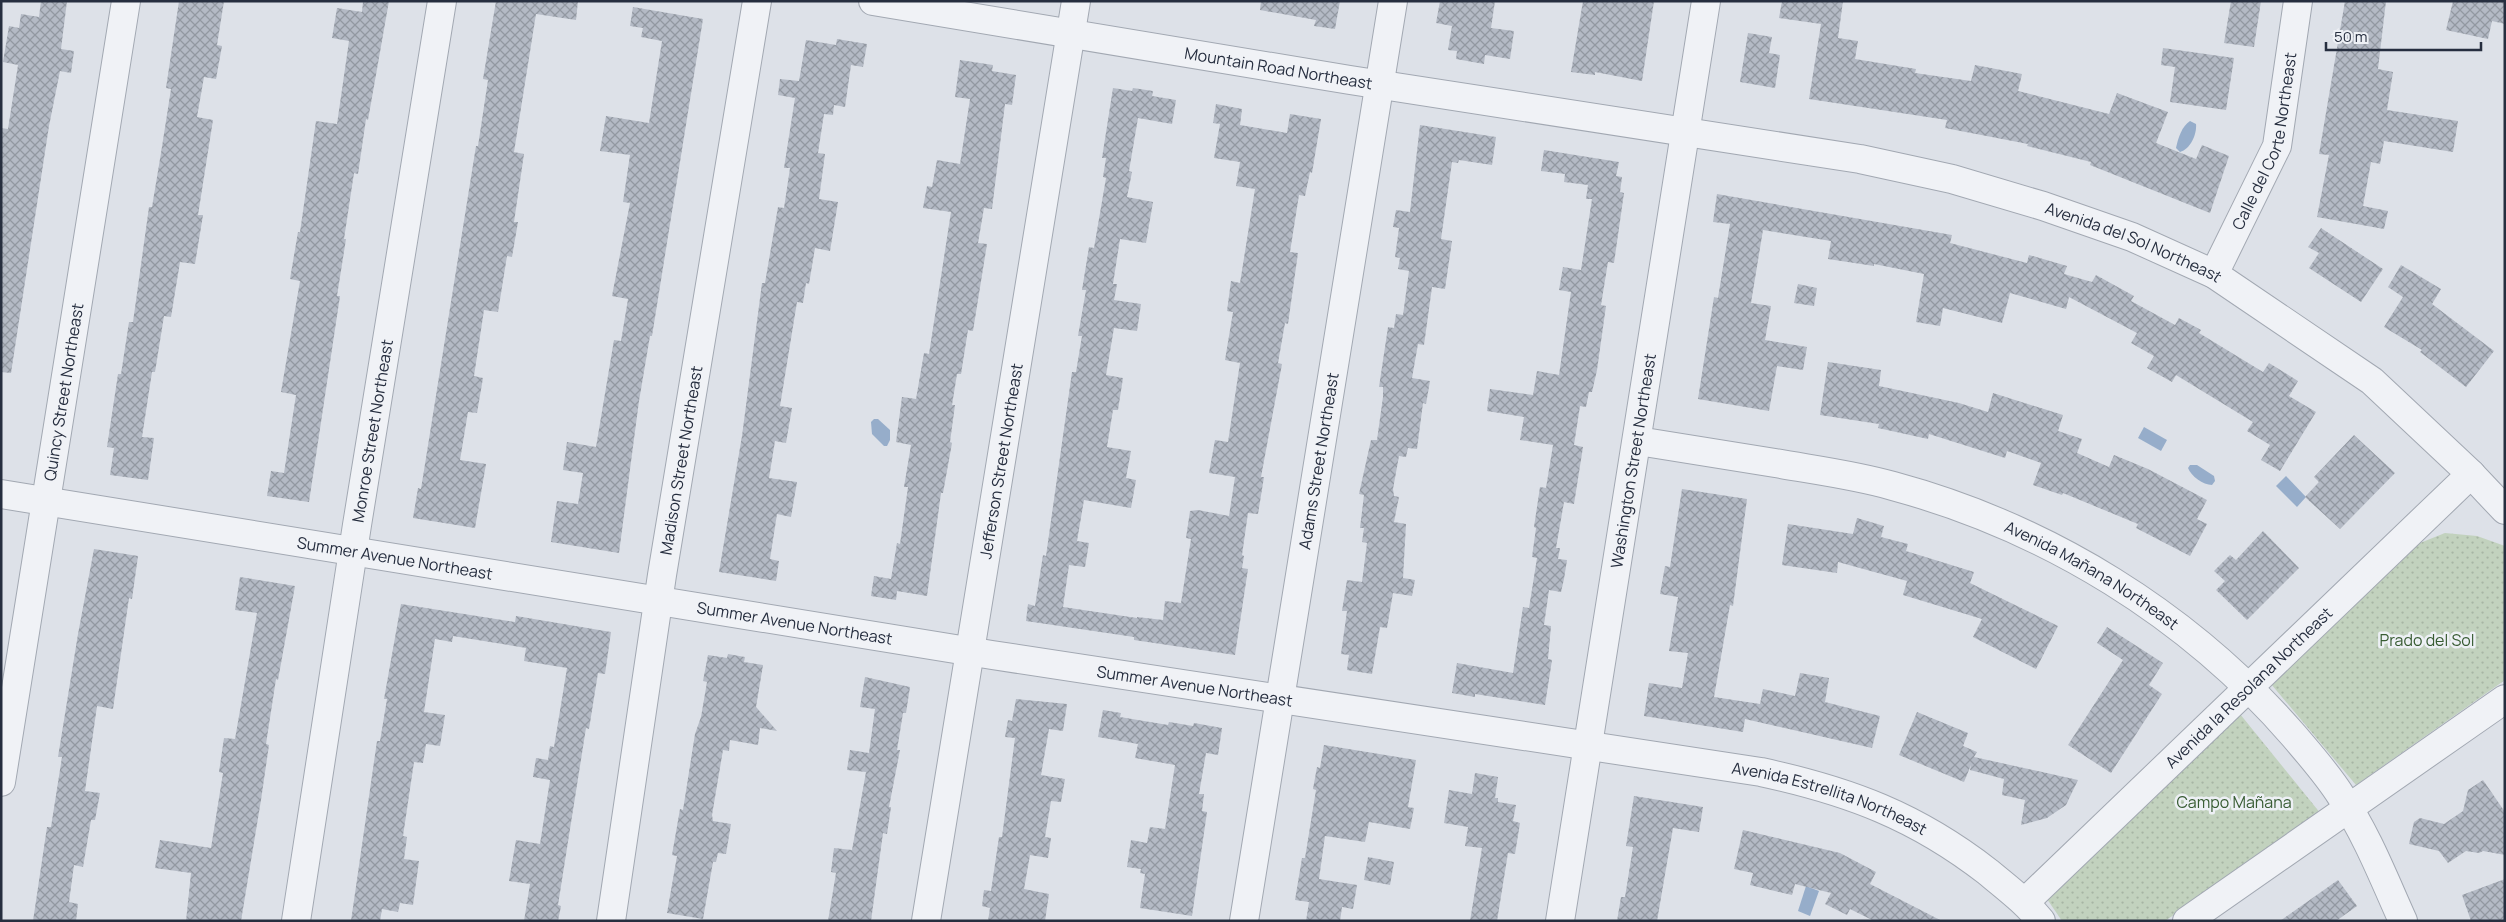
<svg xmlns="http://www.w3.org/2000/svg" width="2506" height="922" font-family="Manrope,sans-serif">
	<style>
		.park { fill: url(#park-dots) }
		.water { fill: #96adca }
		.building { fill: url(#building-cross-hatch) }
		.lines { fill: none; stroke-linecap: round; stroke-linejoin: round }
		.minor-casing { stroke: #a2a8b2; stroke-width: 30 }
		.minor { stroke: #f0f2f6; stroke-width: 28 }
		.labels { text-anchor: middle; stroke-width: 5; stroke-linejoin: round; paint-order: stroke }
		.street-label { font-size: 16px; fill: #262e3f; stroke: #edf0f5 }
		.park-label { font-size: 16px; fill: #385c33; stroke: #edf0f5 }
	</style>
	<defs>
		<pattern id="park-dots" width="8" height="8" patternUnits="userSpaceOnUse" patternTransform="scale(1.25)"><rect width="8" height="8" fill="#c2d2be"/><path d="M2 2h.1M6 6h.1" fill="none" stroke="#a7b5a4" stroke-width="1.8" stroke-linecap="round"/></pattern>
		<pattern id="building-cross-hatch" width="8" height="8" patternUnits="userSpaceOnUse" patternTransform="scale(1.25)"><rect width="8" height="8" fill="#b4bac5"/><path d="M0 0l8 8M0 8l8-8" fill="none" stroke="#9298a1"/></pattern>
	</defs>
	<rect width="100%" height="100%" fill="#dde1e8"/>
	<g class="park">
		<polygon points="2445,533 2477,536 2505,546 2505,680 2356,785 2271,684 2410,547"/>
		<polygon points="2240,714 2321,814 2165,921 2062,921 2047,899"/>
	</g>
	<g class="water">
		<path d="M2190,121L2196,124C2197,135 2190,149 2180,152L2176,148C2178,138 2182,126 2190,121Z"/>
		<polygon points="874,419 878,419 890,430 890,440 887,446 884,446 872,434 871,422"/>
		<polygon points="2144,427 2167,440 2161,451 2138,438"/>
		<path d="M2190,465H2197L2214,476L2215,481L2212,485C2203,485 2191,476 2188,468Z"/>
		<polygon points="2286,476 2306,497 2297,507 2276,486"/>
		<polygon points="1806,886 1819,891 1810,916 1798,911"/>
	</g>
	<g class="building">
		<polygon points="41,1 67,1 61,49 74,51 71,73 60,71 49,126 11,373 1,372 1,128 8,129 18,65 3,62 9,26 19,28 21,14 39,17"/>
		<polygon points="179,1 224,1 217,45 222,46 216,79 204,77 197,117 213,120 198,215 203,215 195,264 180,262 171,317 164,316 155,372 152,372 142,437 154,438 148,480 110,475 114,448 107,447 118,374 121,374 129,322 133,322 149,207 152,207 161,153 171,89 166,88"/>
		<polygon points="363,1 389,1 368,120 366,119 358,174 354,173 344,239 346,239 337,296 340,296 309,502 267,496 271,471 284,473 296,395 281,392 300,281 290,279 298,232 300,232 316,121 337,124 349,41 332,38 337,8 362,12"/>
		<polygon points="496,1 578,1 576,20 536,14 514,152 524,154 514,222 518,222 512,257 507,256 498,312 484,310 474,376 483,378 477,413 468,412 460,460 486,464 475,528 413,518 418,488 421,489 476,146 478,146 488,80 483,79"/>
		<polygon points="1261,1 1340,1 1335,29 1314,26 1316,20 1260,10"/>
		<polygon points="1440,1 1495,1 1491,28 1514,31 1510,59 1485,55 1484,64 1456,59 1457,51 1448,50 1452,26 1436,23"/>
		<polygon points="1583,1 1654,1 1642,81 1595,72 1595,75 1571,72"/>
		<polygon points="1782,1 1843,1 1838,38 1858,41 1855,59 1916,69 1915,73 1971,81 1975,65 2022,74 2018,91 2109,114 2117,93 2168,112 2156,143 2196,159 2202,145 2229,156 2210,213 2090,165 2091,162 2027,146 2028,144 1945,128 1947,120 1809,99 1821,24 1779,18"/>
		<polygon points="2231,1 2261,1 2254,47 2224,43"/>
		<polygon points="2345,1 2386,1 2378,69 2393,72 2387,110 2458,121 2453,152 2384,141 2380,164 2371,162 2363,206 2388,211 2384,229 2317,217 2329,155 2319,154"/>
		<polygon points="2453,1 2505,1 2505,24 2492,21 2488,39 2446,30"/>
		<polygon points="633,7 703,19 652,336 650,336 639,401 619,553 551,542 557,501 578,504 583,473 563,470 567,442 596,447 614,340 621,341 628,299 612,296 630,203 623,202 630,155 600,151 606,116 649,123 662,41 641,37 643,28 630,26"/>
		<polygon points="1748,33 1772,37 1769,53 1780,55 1775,88 1740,82"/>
		<polygon points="837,39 867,44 863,67 851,65 845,107 834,105 833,115 824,114 818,153 825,154 819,199 838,202 830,251 815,248 809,284 806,283 803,303 797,302 780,406 792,408 786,443 775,441 769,478 797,482 791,517 777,514 770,559 779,561 776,581 719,572 742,436 762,283 765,283 778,207 784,208 790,168 784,168 795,98 778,95 780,79 799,81 806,40 836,45"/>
		<polygon points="2163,48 2234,58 2226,110 2170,102 2175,67 2161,65"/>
		<polygon points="960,60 993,65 992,71 1016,75 1012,105 1005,104 992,209 984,208 978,243 987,244 973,331 968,330 961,374 957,374 952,405 955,405 950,442 952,443 943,493 941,493 927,596 897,591 896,600 871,596 874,576 891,579 897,543 900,544 908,487 904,487 911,445 896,442 902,397 916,399 924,353 929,354 951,212 923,208 927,186 932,187 937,160 960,164 970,99 955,97"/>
		<polygon points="1113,88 1132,91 1133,88 1153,91 1152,96 1176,100 1172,124 1138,118 1129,171 1132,172 1127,197 1153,202 1146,243 1120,239 1113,284 1117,284 1114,300 1141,304 1137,331 1114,328 1106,375 1123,378 1118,410 1113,410 1107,447 1131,451 1126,478 1136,480 1131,508 1084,500 1077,541 1089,543 1085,567 1069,565 1063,607 1137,618 1137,617 1163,620 1165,601 1181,603 1191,539 1186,538 1190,511 1198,510 1229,516 1235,477 1209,473 1215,440 1228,442 1240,363 1225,360 1233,312 1227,311 1231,281 1240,283 1255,189 1236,186 1240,162 1214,158 1220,124 1213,123 1216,104 1242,109 1240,125 1287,133 1290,114 1321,119 1312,173 1310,172 1305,196 1299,195 1290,252 1298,253 1288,324 1285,323 1278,363 1282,364 1261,477 1264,477 1258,514 1248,513 1242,555 1244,556 1242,568 1248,569 1235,655 1134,640 1134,637 1026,621 1028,604 1035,606 1043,555 1046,556 1072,372 1076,372 1082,336 1078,336 1086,290 1082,290 1089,247 1094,248 1106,178 1103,177 1106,158 1102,158"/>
		<polygon points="1420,125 1496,137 1492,165 1459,160 1458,163 1452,162 1441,239 1452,241 1445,289 1432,287 1424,345 1418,344 1412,378 1430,381 1426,404 1423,403 1417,449 1408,448 1406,457 1399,456 1393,489 1394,496 1399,497 1394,522 1406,524 1403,578 1415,580 1412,596 1393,593 1387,628 1380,627 1372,674 1347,670 1349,655 1341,654 1347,611 1342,611 1347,580 1362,582 1367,543 1362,542 1364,528 1360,528 1364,495 1359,494 1371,440 1377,440 1383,397 1383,387 1379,387 1388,327 1394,328 1396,314 1403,315 1409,271 1398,269 1400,258 1395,257 1399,228 1393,227 1396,210 1410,212"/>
		<polygon points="1544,150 1619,162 1616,176 1622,177 1620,192 1624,193 1614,263 1608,262 1601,305 1606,306 1597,370 1592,392 1589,392 1586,407 1580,406 1574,445 1583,447 1574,504 1564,502 1556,548 1560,548 1558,559 1567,560 1564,579 1561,592 1549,590 1544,625 1551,626 1548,659 1552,660 1545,705 1475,694 1475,697 1452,693 1457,663 1513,673 1523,607 1529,608 1537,558 1532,557 1536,528 1534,527 1540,487 1546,488 1553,445 1520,440 1524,417 1487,411 1490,389 1533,395 1537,371 1559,375 1571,292 1559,290 1563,267 1581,270 1592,199 1586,199 1588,185 1564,182 1565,174 1541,171"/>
		<polygon points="1717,194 1952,235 1950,243 2027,263 2029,255 2067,266 2064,274 2092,282 2096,275 2134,296 2131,301 2175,325 2179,318 2201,330 2199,333 2263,372 2269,363 2298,381 2289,396 2316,412 2280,471 2261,460 2270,445 2247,431 2253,422 2176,375 2172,382 2147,368 2154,356 2131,343 2137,333 2069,297 2066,309 2010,293 2002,323 1943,308 1940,326 1916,322 1924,274 1874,264 1874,266 1828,259 1831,241 1763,230 1751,303 1771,306 1765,340 1807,347 1803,370 1777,366 1769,411 1698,399 1714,297 1718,298 1730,224 1713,222"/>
		<polygon points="2321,228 2383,269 2361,302 2309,268 2319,253 2308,247"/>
		<polygon points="2401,265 2441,289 2432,304 2494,351 2466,387 2420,352 2422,350 2384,327 2403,297 2388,287"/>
		<polygon points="1798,284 1817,288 1814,306 1794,303"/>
		<polygon points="1828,362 1881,370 1879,386 1959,403 1988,412 1993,393 2063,415 2058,431 2082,439 2077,453 2109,467 2114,455 2148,469 2207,500 2197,519 2207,524 2190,556 2136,528 2138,524 2063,493 2062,495 2033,485 2041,463 2007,451 2005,458 1929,434 1928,439 1878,428 1879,424 1820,415"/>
		<polygon points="2354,435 2395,473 2340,529 2305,497 2319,482 2314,477"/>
		<polygon points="1682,489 1747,499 1733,606 1730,605 1714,697 1760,704 1763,689 1795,696 1800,673 1829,678 1825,702 1880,716 1872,748 1745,719 1743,732 1644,716 1649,683 1682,688 1688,653 1669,651 1678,597 1660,594 1665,566 1670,567"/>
		<polygon points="1857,518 1884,526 1881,537 1908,544 1906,551 1974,572 1970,583 2058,626 2036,669 1973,637 1982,619 1903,595 1907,581 1838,562 1837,573 1782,565 1788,524 1853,534"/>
		<polygon points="2263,531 2299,568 2247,620 2216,590 2225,581 2214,571 2230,555 2236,560"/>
		<polygon points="94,549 138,556 132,599 129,598 113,709 97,706 85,791 100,793 95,820 91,820 83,867 74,865 69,902 78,904 76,921 33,921 47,827 51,827 62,757 58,757 78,634"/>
		<polygon points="240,577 295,586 278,680 276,679 266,744 269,745 261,800 241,921 186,921 191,873 155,868 160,840 211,848 223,773 219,772 224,738 235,739 257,613 235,610"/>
		<polygon points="401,604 515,622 516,616 611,632 605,674 598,673 589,729 586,728 558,905 561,906 558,921 524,921 530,884 509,881 516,840 540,844 550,780 533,777 536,758 548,760 550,746 554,747 567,668 524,661 526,648 453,636 452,642 435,639 424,712 445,715 440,746 426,744 423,763 414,762 403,836 407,837 404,859 419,861 413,905 400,903 398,912 382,909 380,921 351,921 377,741 380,741 387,699 384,699"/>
		<polygon points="2107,627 2163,663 2149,685 2162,694 2111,773 2068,745 2123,660 2097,643"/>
		<polygon points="728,654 745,657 744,662 763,665 756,707 777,731 760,728 758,745 730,740 729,751 723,750 712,815 713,821 731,824 726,854 718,853 716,862 713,862 703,919 667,913 677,856 672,855 680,809 683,810 695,734 701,717 707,682 703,681 708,655 727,658"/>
		<polygon points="865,677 910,687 906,713 903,713 897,750 900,750 889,807 891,807 887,834 883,833 871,921 828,921 836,873 831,872 834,848 852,850 866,772 847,770 850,750 869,753 875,709 860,707"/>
		<polygon points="1016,699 1067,704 1063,731 1049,729 1041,775 1065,779 1061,802 1051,801 1045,837 1051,838 1048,858 1030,855 1024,889 1049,894 1045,921 988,921 990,908 982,906 984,890 991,891 999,837 1002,837 1015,738 1005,737 1008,720 1012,721"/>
		<polygon points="1103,710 1121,713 1120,717 1168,725 1169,722 1193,726 1194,723 1222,728 1218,755 1206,753 1199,794 1204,794 1202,811 1207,812 1192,916 1140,908 1145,874 1140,873 1141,869 1127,867 1131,840 1147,843 1150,827 1165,829 1175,765 1135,758 1138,744 1098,737"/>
		<polygon points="1917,712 1968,733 1963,746 1977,752 1974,757 2078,780 2066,805 2047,818 2021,825 2025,800 2002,795 2004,779 1970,770 1971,765 1964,782 1899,755"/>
		<polygon points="1324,745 1416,760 1408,807 1414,808 1410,829 1369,822 1365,842 1325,836 1319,879 1357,885 1353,909 1342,907 1340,921 1306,921 1309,902 1295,900 1302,858 1305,858 1316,790 1313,789 1317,767 1320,768"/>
		<polygon points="1475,773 1498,777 1495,798 1498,798 1498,802 1516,805 1513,821 1520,823 1515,854 1508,853 1497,921 1470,921 1482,848 1465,846 1468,827 1444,823 1449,790 1472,794"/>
		<polygon points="2483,780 2505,812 2505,855 2483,851 2479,853 2466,851 2448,863 2439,851 2409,844 2414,822 2420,818 2444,824 2463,811 2468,790"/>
		<polygon points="1634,796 1703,807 1699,832 1673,828 1657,921 1617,921 1621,897 1625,897 1633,847 1626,846"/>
		<polygon points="1743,830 1840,853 1876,872 1870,884 1942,921 1874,921 1850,909 1847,915 1825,904 1831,893 1795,884 1792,895 1750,885 1753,873 1734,869"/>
		<polygon points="1368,857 1394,862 1390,885 1364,880"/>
		<polygon points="2505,879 2505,921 2471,921 2462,895"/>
		<polygon points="2338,880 2357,906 2336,921 2280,921"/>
	</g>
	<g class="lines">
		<defs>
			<g id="minor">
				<path id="s1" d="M873,1L1350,80L1860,159L1952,179L2043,206L2132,237L2214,274L2372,381L2471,474L2505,510"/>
				<path id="s2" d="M2214,274L2277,146L2298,1"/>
				<path id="s3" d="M1638,441C1684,448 1729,456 1775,463C1814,470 1855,475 1893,486C2048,528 2189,615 2294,736C2310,755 2328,775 2341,796C2367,835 2384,879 2403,921"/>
				<path id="s4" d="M1,494L992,655L1761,772C1849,791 1916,816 1988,872C2007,888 2025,901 2041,921"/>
				<path id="s5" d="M1,782L126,1"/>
				<path id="s6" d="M2025,902L2471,474"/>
				<path id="s7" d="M296,921L357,525L442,1"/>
				<path id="s8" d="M611,921L662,575L757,1"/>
				<path id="s9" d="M926,921L1076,1"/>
				<path id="s10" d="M1244,921L1393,1"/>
				<path id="s11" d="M1560,921L1706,1"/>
				<polyline points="2187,921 2505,699"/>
			</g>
		</defs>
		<use href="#minor" class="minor-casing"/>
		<use href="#minor" class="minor"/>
	</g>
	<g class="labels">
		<g class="street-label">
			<text dy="6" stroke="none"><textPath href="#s1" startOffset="411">Mountain Road Northeast</textPath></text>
			<text dy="6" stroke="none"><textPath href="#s2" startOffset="144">Calle del Corte Northeast</textPath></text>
			<text dy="6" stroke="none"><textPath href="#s1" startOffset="1286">Avenida del Sol Northeast</textPath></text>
			<text dy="6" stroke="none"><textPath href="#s5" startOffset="395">Quincy Street Northeast</textPath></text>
			<text dy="6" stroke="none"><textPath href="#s7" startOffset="496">Monroe Street Northeast</textPath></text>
			<text dy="6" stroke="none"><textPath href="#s8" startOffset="466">Madison Street Northeast</textPath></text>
			<text dy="6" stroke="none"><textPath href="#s9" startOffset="466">Jefferson Street Northeast</textPath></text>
			<text dy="6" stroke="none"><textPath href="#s10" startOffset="466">Adams Street Northeast</textPath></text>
			<text dy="6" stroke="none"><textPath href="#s11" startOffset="466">Washington Street Northeast</textPath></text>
			<text dy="6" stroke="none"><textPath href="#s4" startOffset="399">Summer Avenue Northeast</textPath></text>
			<text dy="6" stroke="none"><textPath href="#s3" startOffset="478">Avenida Mañana Northeast</textPath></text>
			<text dy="6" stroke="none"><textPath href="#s4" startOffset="804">Summer Avenue Northeast</textPath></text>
			<text dy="6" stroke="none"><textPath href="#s4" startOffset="1209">Summer Avenue Northeast</textPath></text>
			<text dy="6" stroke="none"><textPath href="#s6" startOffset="310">Avenida la Resolana Northeast</textPath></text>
			<text dy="6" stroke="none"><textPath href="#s4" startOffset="1855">Avenida Estrellita Northeast</textPath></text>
		</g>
		<g class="park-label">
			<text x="2427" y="646">Prado del Sol</text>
			<text x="2234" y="808">Campo Mañana</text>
		</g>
	</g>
	<rect width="2506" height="922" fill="none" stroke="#262e3f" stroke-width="5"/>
	<path d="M2326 42v8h155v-8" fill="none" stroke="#262e3f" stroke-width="2.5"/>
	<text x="2334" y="42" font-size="15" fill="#262e3f" stroke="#edf0f5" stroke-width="4" paint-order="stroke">50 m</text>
</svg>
